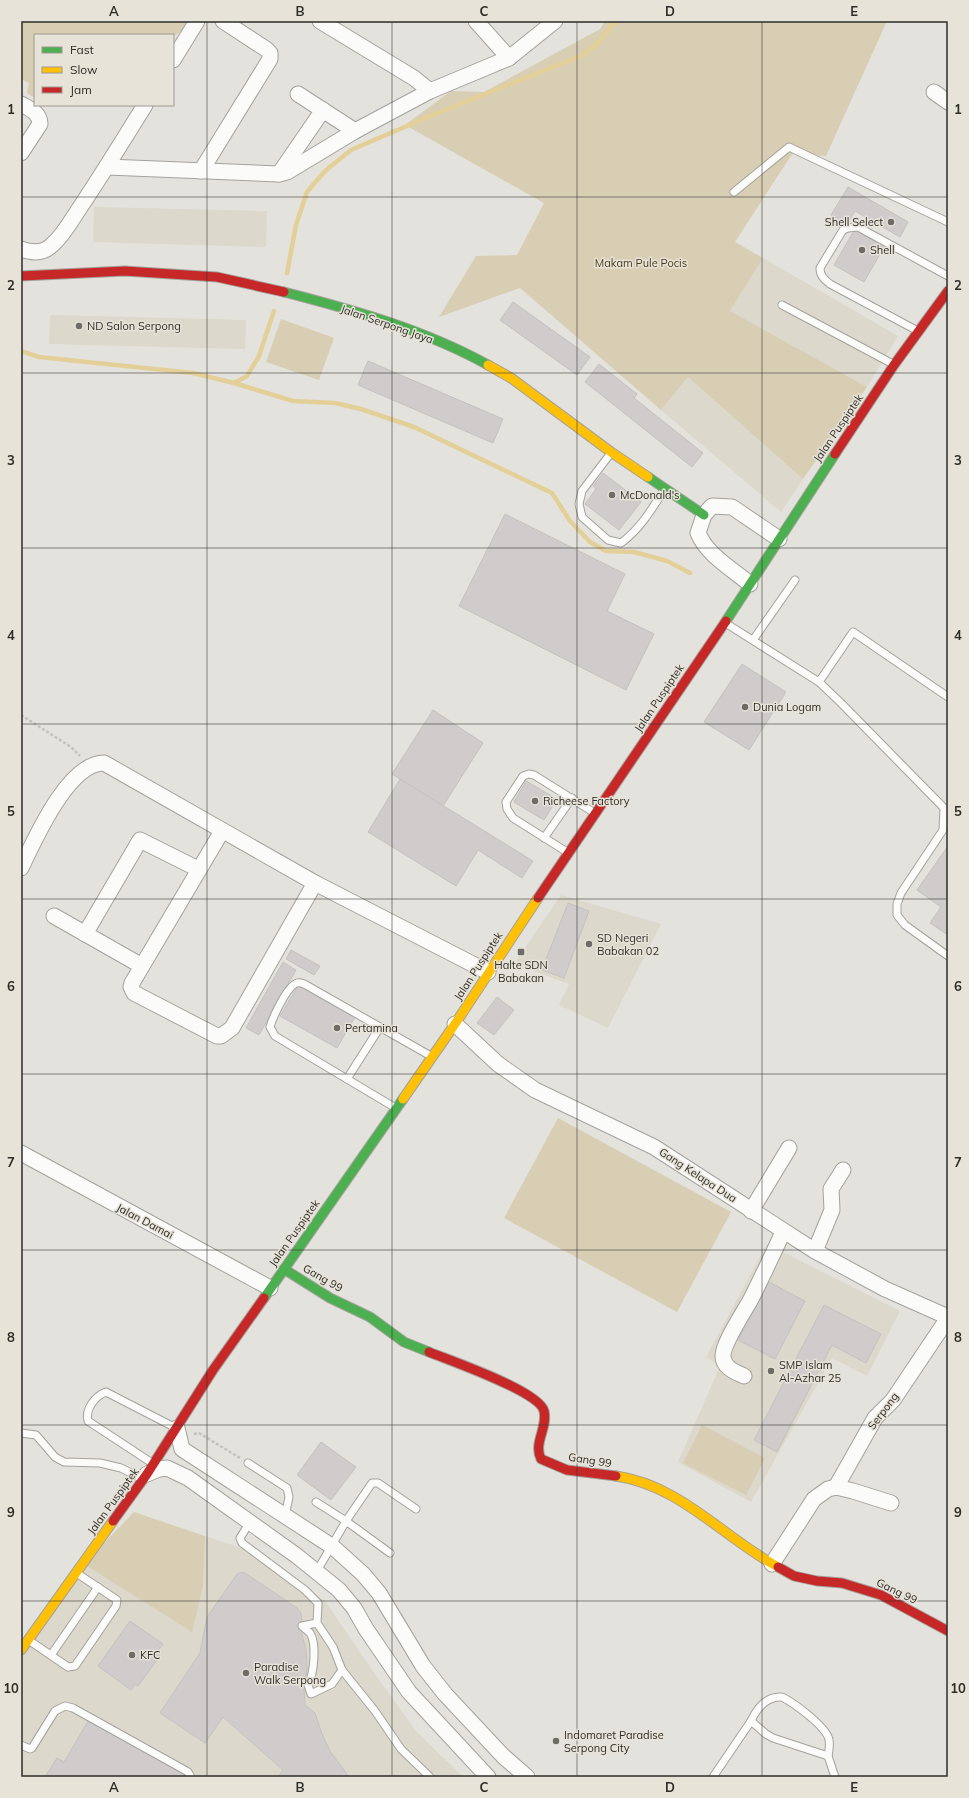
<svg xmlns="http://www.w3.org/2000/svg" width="969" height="1798" font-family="Mulish,sans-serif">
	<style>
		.built { fill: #dcd8cb }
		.green { fill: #d7ceb3 }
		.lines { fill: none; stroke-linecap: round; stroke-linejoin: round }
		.stream { stroke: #e3d098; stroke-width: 4.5 }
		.building { fill: #cfcccb; stroke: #c4c2c0 }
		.lane-casing { stroke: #a4a29d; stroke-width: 9 }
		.street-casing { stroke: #a4a29d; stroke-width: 17 }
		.fast-casing { stroke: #a4a29d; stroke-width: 11 }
		.slow-casing { stroke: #a4a29d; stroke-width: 11 }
		.jam-casing { stroke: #a4a29d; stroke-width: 11 }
		.path { stroke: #c3c2c0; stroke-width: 2.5; stroke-dasharray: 3 2; stroke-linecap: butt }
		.lane { stroke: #fbfbfa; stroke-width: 7 }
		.street { stroke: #fbfbfa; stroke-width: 15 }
		.fast { stroke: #4caf50; stroke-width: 9 }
		.slow { stroke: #ffc107; stroke-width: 9 }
		.jam { stroke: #c62828; stroke-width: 9 }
		.grid { fill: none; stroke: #2e2c28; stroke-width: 1; stroke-opacity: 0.55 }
		.poi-dot { fill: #6e6c67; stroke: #e7e3d8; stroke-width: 1.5 }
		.labels { text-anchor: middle; stroke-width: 3; stroke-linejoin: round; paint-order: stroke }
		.poi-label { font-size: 11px; fill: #2e2c28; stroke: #e7e3d8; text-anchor: start }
		.park-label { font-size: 11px; fill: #463b19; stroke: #e7e3d8 }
		.street-label { font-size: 11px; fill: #2e2c28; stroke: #e7e3d8 }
		.neatline { fill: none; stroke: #2e2c28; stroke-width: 1.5 }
		.grid-label { font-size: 13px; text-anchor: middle; font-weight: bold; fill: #2e2c28 }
	</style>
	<rect width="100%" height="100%" fill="#e4e2dc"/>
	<g class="built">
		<polygon points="94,207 267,211 266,247 93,242"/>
		<polygon points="763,258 898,336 867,387 730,311"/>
		<polygon points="50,315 246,320 245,349 49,344"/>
		<polygon points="688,377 803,479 781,512 661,410"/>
		<polygon points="561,895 661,924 608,1028 559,1005 569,984 514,964"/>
		<polygon points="767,1244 900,1311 867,1376 832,1358 751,1502 678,1462 720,1366 706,1357"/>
		<polygon points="205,1536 251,1551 325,1601 377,1677 416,1731 463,1777 21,1777 21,1657 84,1564 203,1586"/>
	</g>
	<g class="green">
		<polygon points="21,21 193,21 190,27 173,36 35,35 35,98 27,93 29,83 21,79"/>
		<polygon points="605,21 887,21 826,156 792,154 735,242 763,258 730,311 867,387 803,479 688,377 661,410 520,288 439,317 476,256 517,255 544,203 405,125 451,91 484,92 600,29"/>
		<polygon points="281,319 334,338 319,380 266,362"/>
		<polygon points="558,1118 731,1212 677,1312 504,1218"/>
		<polygon points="702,1425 765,1458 746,1495 683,1463"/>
		<polygon points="134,1512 205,1536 203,1586 192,1632 84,1564"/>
	</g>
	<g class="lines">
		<g class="stream">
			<polyline points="287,273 296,225 307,192 325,171 351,150 435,114 583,55 598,43 616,21"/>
			<polyline points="21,351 39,357 193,373 234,383 293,401 335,403 361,409 414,427 552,493 570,521 590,542 606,551 634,552 667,561 690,573"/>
			<polyline points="234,383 247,376 259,356 274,311"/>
		</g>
	</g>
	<g class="building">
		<polygon points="848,187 908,222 900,237 855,211 847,224 831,215"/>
		<polygon points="855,229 884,247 864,282 834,265"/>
		<polygon points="513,302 590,357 577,375 500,320"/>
		<polygon points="368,361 503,419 493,443 358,385"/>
		<polygon points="599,364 637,394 634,398 703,453 692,467 585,382"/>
		<polygon points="603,473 641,502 619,530 585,504 596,489 593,486"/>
		<polygon points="505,514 625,574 607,611 654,634 626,690 459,606"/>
		<polygon points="742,664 786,692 749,750 704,722"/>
		<polygon points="433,710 483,743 443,806 392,774"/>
		<polygon points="400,779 533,861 522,878 478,850 456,886 368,832"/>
		<polygon points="526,781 557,799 544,820 514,802"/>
		<polygon points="948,846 948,935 930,923 941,907 917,890"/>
		<polygon points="568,903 589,911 564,978 542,970"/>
		<polygon points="291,950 320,966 314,975 286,959"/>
		<polygon points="283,962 296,970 259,1035 246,1028"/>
		<polygon points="301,980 358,1012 337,1048 280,1016"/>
		<polygon points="497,997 514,1010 494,1035 477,1023"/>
		<polygon points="769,1282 805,1301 775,1359 738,1340"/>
		<polygon points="824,1305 881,1334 866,1363 832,1345 777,1452 754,1440"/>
		<polygon points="321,1442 356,1467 331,1500 297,1475"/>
		<polygon points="241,1572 245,1573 297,1608 301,1613 302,1621 300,1628 306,1649 307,1668 304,1689 305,1705 315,1713 322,1734 330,1751 349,1777 278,1777 283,1770 223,1717 205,1743 160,1713 200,1653 207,1617 237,1574"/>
		<polygon points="130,1621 163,1644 156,1653 160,1656 138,1686 135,1684 131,1690 98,1666"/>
		<polygon points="90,1718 188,1777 45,1777 57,1758 64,1762"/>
	</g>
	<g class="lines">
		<defs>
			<g id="lane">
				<polyline points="734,192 789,147 948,222"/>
				<polyline points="782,305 891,363"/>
				<path d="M916,330L830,284C824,279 820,276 820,268L843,230L848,228L858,227L948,276"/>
				<path d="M611,453L582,491L579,504L582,517L608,540L621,543C640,529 652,509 664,490"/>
				<polyline points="727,624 819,682 841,703 944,808 943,830 901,893 897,904 897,915 905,925 948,956"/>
				<polyline points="753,640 795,580"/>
				<polyline points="819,682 853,632 948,697"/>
				<polyline points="544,838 572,798"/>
				<polyline points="567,852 513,818 507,809 506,802 523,776 529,774 534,775 593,812"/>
				<polyline points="347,1079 380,1027"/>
				<path d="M394,1107L275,1036L270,1027C273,1017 287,986 297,983C301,982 303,983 306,985L429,1055"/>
				<polyline points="21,1433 36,1435 55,1457 64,1462 100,1463 121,1468 141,1478"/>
				<path d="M152,1463L88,1421C85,1409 95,1396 106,1392L174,1427"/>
				<polyline points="248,1463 287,1488 289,1497 285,1516"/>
				<polyline points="316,1502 346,1521 390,1553"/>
				<polyline points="250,1522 240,1538 242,1543 305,1590 318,1603 317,1623 333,1647 342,1670 375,1711 401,1749 430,1777"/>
				<polyline points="317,1571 346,1521 372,1483 378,1483 416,1509"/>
				<path d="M317,1623L302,1626C304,1628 308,1631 310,1633C317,1643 314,1674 308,1685L311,1694L332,1684L342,1670"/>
				<polyline points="30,1641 68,1667 75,1666 116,1606 117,1600 78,1574"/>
				<polyline points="51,1655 98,1587"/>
				<path d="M751,1721C757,1708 766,1696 782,1697C794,1703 827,1727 829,1740C830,1745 829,1751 828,1756"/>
				<polyline points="21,1745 30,1749 32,1748 55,1711 65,1706 73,1708 181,1768 188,1772 191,1777"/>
				<polyline points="713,1777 751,1721 766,1734 773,1738 828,1756 835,1777"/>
			</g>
			<g id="street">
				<polyline points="320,21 414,78 430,91"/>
				<polyline points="476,21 509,58"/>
				<polyline points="173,60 197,21"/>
				<polyline points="934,92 948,102"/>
				<polyline points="298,94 355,131"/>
				<path d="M21,104C30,109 40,113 40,124L21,153"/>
				<polyline points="107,167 279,174 287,172 355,131 430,91 509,58 555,21"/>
				<polyline points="201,171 270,59 270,53 266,49 223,21"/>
				<polyline points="279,174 323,110"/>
				<path d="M21,249C32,253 43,254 52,245C64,235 72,219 81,206C103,173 124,139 145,105"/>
				<path d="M750,584C732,569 707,555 698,533L704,515L712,506L732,507L779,539"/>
				<polyline points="222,831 132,983 131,987 134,993 217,1036 221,1036 232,1028 315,883"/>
				<path d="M21,868C35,839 68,763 104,763L315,883L488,972"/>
				<polyline points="54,916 142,966"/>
				<polyline points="85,934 140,840 198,869"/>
				<polyline points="455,1024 498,1064 535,1090 654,1147 815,1251 885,1289 948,1317"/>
				<polyline points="21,1153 270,1288"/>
				<polyline points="751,1211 789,1148"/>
				<polyline points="815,1251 832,1210 831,1189 843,1170"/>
				<path d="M744,1376C736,1372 723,1368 723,1356C723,1343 744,1312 751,1299C762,1277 773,1254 783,1232"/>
				<polyline points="177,1428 182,1449 333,1547 363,1574 379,1593 423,1666 445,1694 503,1756 527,1777"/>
				<polyline points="147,1474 159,1469 167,1468 188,1478 297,1556 339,1590 354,1608 366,1629 409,1692 488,1777"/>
				<polyline points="836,1487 875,1418 893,1400 948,1318"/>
				<polyline points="772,1564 814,1499 828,1489 836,1487 853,1491 891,1503"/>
			</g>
			<g id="fast">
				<path d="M284,292C354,310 425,330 488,365"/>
				<polyline points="648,477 704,515"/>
				<polyline points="726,621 835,454"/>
				<polyline points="284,1269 330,1298 370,1317 404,1342 429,1352"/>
				<polyline points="264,1298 403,1099"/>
			</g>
			<g id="slow">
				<polyline points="488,365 511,378 611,452 648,477"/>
				<polyline points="403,1099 455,1024 538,898"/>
				<path d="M616,1476C680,1485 724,1538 778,1567"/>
				<polyline points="21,1650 113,1521"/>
			</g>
			<g id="jam">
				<polyline points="21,276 125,271 217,277 284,292"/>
				<polyline points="835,454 894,365 948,291"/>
				<polyline points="538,898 726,621"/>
				<path d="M429,1352C451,1361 539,1391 544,1411C548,1428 533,1443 541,1459L567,1470L616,1476"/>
				<polyline points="113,1521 147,1474 213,1370 264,1298"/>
				<polyline points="778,1567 794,1576 817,1581 842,1583 881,1595 948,1631"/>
			</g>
		</defs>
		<use href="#lane" class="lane-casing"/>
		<use href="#street" class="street-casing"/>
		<use href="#fast" class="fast-casing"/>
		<use href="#slow" class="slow-casing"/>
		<use href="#jam" class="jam-casing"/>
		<g class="path">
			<polyline points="21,715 71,747 80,756"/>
			<polyline points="194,1434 199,1433 240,1458"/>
		</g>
		<use href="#lane" class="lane"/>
		<use href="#street" class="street"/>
		<use href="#fast" class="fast"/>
		<use href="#slow" class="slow"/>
		<use href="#jam" class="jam"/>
	</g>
	<path class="grid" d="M207,21V1777M392,21V1777M577,21V1777M762,21V1777M21,197H948M21,373H948M21,548H948M21,724H948M21,899H948M21,1074H948M21,1250H948M21,1425H948M21,1601H948"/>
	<g class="poi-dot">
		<circle cx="891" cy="222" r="4"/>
		<circle cx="862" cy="250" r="4"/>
		<circle cx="79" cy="326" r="4"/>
		<circle cx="612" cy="495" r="4"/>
		<circle cx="745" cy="707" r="4"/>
		<circle cx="535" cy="801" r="4"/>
		<circle cx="589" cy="944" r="4"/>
		<rect x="517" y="948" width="8" height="8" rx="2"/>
		<circle cx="337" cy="1028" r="4"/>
		<circle cx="771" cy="1371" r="4"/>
		<circle cx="132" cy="1655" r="4"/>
		<circle cx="246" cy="1673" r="4"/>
		<circle cx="556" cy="1741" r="4"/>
	</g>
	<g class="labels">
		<g class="poi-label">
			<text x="883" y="226" text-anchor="end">Shell Select</text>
			<text x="870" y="254">Shell</text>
			<text x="87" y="330">ND Salon Serpong</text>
			<text x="620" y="499">McDonald's</text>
			<text x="753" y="711">Dunia Logam</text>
			<text x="543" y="805">Richeese Factory</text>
			<text x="597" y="942">SD Negeri<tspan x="597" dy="13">Babakan 02</tspan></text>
			<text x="521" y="969" text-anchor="middle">Halte SDN<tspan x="521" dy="13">Babakan</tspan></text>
			<text x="345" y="1032">Pertamina</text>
			<text x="779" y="1369">SMP Islam<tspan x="779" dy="13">Al-Azhar 25</tspan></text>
			<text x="140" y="1659">KFC</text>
			<text x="254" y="1671">Paradise<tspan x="254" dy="13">Walk Serpong</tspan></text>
			<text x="564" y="1739">Indomaret Paradise<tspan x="564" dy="13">Serpong City</tspan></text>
		</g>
		<g class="park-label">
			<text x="641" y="267">Makam Pule Pocis</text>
		</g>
		<g class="street-label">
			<text transform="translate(387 324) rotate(19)" y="4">Jalan Serpong Jaya</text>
			<text transform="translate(838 428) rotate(-56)" y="4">Jalan Puspiptek</text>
			<text transform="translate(659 698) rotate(-56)" y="4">Jalan Puspiptek</text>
			<text transform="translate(478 966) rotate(-57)" y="4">Jalan Puspiptek</text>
			<text transform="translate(698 1175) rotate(33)" y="4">Gang Kelapa Dua</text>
			<text transform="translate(145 1221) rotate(28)" y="4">Jalan Damai</text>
			<text transform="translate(294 1233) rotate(-55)" y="4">Jalan Puspiptek</text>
			<text transform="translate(323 1278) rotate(30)" y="4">Gang 99</text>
			<text transform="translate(883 1411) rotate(-53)" y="4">Serpong</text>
			<text transform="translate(590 1460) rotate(9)" y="4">Gang 99</text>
			<text transform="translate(113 1501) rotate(-54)" y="4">Jalan Puspiptek</text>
			<text transform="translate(897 1591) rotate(26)" y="4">Gang 99</text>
		</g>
	</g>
	<rect width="969" height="1798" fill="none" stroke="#e7e3d8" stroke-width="44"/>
	<rect x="34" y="34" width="140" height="72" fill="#e7e3d8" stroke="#9d9a92"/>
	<rect x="42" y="47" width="20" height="6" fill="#4caf50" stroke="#9d9a92"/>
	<text x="70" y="54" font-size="12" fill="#2e2c28">Fast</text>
	<rect x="42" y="67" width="20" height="6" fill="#ffc107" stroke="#9d9a92"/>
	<text x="70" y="74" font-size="12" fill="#2e2c28">Slow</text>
	<rect x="42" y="87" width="20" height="6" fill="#c62828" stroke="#9d9a92"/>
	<text x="70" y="94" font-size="12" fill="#2e2c28">Jam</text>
	<rect x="22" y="22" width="925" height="1754" class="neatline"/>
	<g class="grid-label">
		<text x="114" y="16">A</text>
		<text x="300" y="16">B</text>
		<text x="484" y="16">C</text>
		<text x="670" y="16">D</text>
		<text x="854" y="16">E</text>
		<text x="11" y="114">1</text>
		<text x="958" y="114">1</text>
		<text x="11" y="290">2</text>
		<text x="958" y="290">2</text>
		<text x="11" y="465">3</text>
		<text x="958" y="465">3</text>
		<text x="11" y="640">4</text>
		<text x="958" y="640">4</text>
		<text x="11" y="816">5</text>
		<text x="958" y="816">5</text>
		<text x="11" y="991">6</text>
		<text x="958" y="991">6</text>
		<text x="11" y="1167">7</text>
		<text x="958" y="1167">7</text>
		<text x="11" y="1342">8</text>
		<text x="958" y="1342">8</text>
		<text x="11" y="1517">9</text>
		<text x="958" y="1517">9</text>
		<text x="11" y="1693">10</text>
		<text x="958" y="1693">10</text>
		<text x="114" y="1792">A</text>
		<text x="300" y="1792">B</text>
		<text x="484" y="1792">C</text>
		<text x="670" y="1792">D</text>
		<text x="854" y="1792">E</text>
	</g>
</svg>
